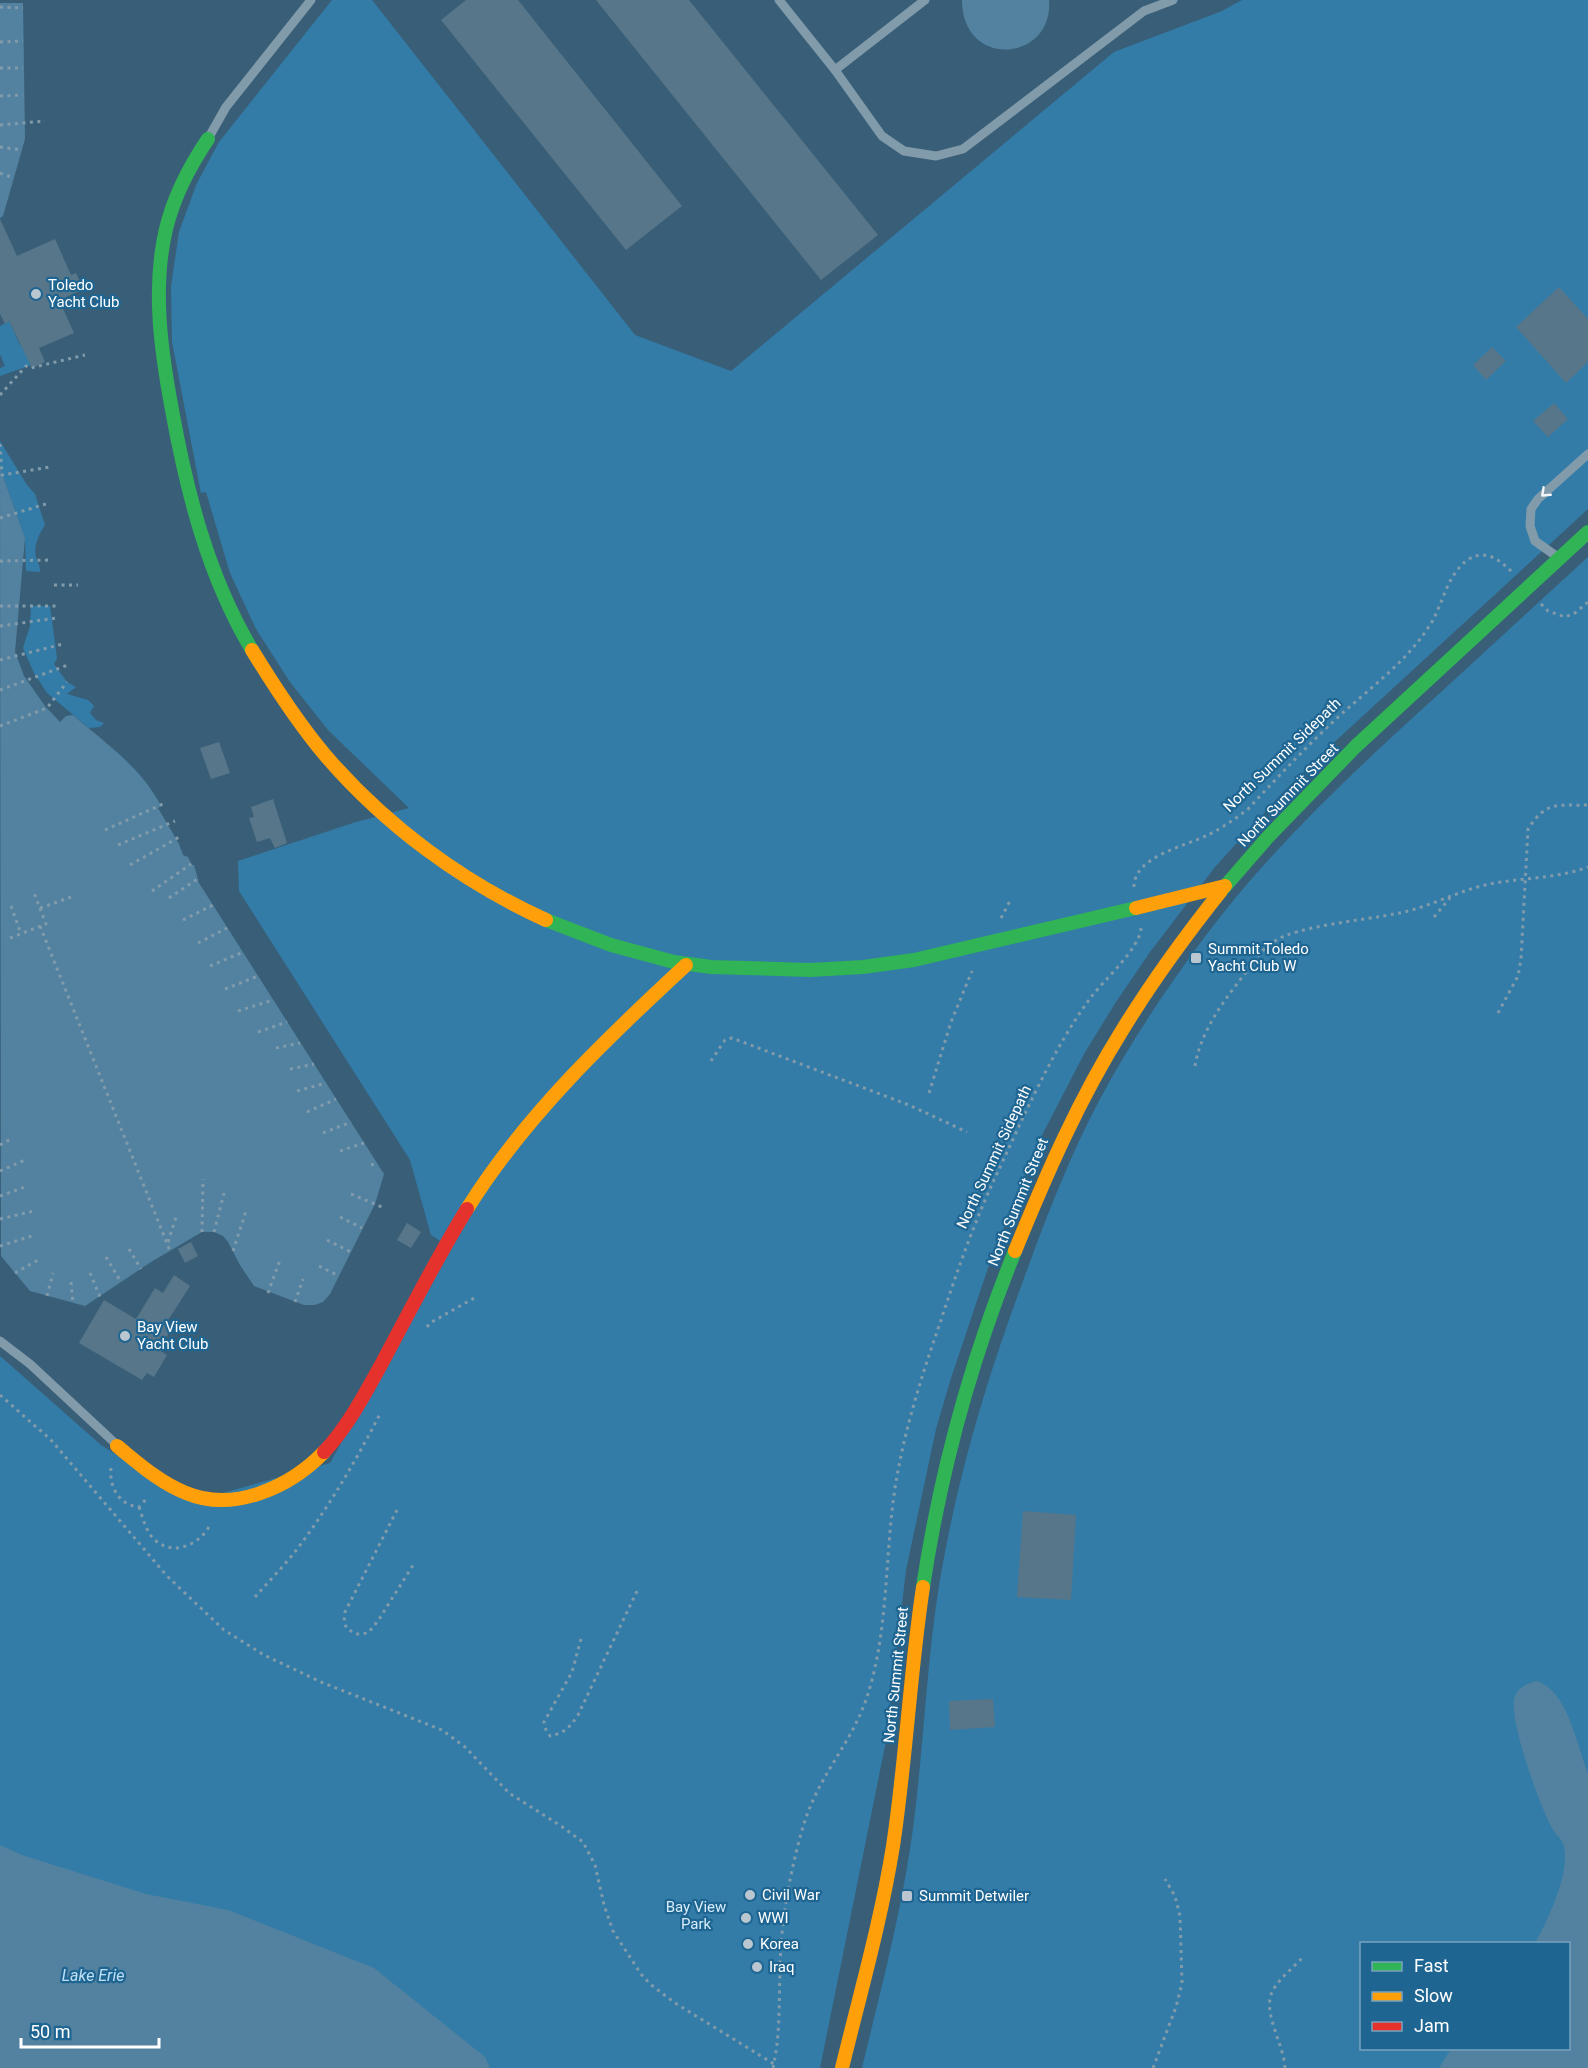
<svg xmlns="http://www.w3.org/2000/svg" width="1588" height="2068" font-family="Roboto,sans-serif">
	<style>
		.green { fill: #337ca8; fill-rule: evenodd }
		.water { fill: #5282a0 }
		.building { fill: #577689 }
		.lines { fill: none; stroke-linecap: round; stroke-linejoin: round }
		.path { stroke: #819bab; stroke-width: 3; stroke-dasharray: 3 4.5; stroke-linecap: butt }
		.lane { stroke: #819bab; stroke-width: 9 }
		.fast { stroke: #30b455; stroke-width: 14 }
		.slow { stroke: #ff9f0a; stroke-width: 14 }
		.jam { stroke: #e5322d; stroke-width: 14 }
		.oneway { stroke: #f2f5f7 }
		.poi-dot { fill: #bac7d0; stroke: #1f6592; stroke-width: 2 }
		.labels { text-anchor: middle; stroke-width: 4.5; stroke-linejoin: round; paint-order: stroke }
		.poi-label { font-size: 15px; fill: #fff; stroke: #1f6592; text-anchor: start }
		.street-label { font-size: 15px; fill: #fff; stroke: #1f6592 }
		.park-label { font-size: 15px; fill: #d6ecfa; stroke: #1f6592 }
		.water-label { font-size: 16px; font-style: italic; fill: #bde0f5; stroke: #1f6592 }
	</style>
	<rect width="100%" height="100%" fill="#395f78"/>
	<g class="green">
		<polygon points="332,0 372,0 635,335 731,371 1114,52 1222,11 1242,0 1588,0 1588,509 1328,748 1283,792 1215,867 1150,952 1114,1005 1084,1054 1040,1139 990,1262 951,1378 936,1429 906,1570 886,1741 820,2068 490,2068 487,2063 0,1890 0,1356 101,1445 191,1502 330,1463 451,1248 431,1235 410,1160 239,891 238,861 356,822 409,808 328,730 290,682 256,629 230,573 206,492 201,493 172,342 171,287 179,232 197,183 219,142"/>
		<polygon points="9,321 20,345 23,344 31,365 0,376 0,368 5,366 0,354 0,326"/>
		<path d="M0,441L27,485L35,494L45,525C39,534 33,546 36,558C38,563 40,565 40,572L26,571L25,538L0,468Z"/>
		<path d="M1588,557V2068H862C881,1989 902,1910 913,1829C925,1738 927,1642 945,1552C962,1463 988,1376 1019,1292C1043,1226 1067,1161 1100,1099C1130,1043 1166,989 1204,938C1272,847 1356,769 1440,693C1489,648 1539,602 1588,557ZM1362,1944H1568V2048H1362Z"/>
		<polygon points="31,606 50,606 57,658 54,664 67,682 76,687 67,694 88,700 94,706 90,713 96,720 104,723 100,727 89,728 47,693 34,673 23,648 30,626"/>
	</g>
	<g class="water">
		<path d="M962,0H1049C1054,62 962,70 962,0Z"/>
		<polygon points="0,3 23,3 25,139 3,216 0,218"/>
		<path d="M0,468L25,538L15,652L24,676L45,706L60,722L66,716L73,715C105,743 142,768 161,806L158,808L179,844L183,855L188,857L192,865H194L199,883L384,1174L375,1204L330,1294L323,1302L315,1305H304L254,1286L240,1265L228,1242L223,1236L214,1232H202L151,1262L85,1306L30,1291L1,1256Z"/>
		<path d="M1537,1681C1568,1691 1577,1746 1588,1773V2068H1439L1451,2049L1568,2048V1944L1535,1943C1548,1920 1570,1874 1564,1847C1563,1839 1555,1835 1552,1828C1540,1807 1507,1716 1515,1696C1519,1687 1528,1683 1537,1681Z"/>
		<polygon points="0,1845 22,1855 146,1894 228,1910 374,1968 485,2057 490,2068 0,2068"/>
	</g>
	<g class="building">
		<polygon points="466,0 518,0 682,206 626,250 441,20"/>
		<polygon points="596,0 689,0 878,235 821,280"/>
		<polygon points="0,219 17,256 55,239 71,275 76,273 83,289 62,299 63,301 60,302 74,333 39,348 45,362 32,368 9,321 5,324 0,314"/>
		<polygon points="1559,287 1588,319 1588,362 1566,383 1516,327"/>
		<polygon points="1492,347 1506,361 1486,380 1473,365"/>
		<polygon points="1554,403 1568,419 1548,437 1533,421"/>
		<polygon points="219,742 230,773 211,779 200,748"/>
		<polygon points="273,799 287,843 275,848 270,838 257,842 249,818 254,817 251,807"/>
		<polygon points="407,1223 421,1232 411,1248 397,1240"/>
		<polygon points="191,1242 198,1256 185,1263 178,1249"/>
		<polygon points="174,1275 190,1286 165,1325 171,1329 159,1350 167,1355 154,1377 147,1373 142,1380 79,1343 104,1300 136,1319 155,1288 163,1293"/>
		<polygon points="1023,1511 1076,1515 1071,1600 1017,1597"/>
		<polygon points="993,1699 995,1727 950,1730 949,1701"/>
	</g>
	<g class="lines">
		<g class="path">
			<polyline points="0,7 23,8"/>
			<polyline points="0,42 23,41"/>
			<polyline points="0,68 23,68"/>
			<polyline points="0,96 23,95"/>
			<polyline points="0,125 45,121"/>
			<polyline points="0,147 22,150"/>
			<polyline points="0,173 14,178"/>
			<polyline points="0,395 26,366 31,368 85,355"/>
			<polyline points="0,444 2,475 50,467"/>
			<polyline points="0,518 49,503"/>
			<polyline points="0,561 52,560"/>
			<polyline points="54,585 78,585"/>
			<polyline points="1541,604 1548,611 1565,617 1575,613 1588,602"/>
			<polyline points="0,606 56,606"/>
			<polyline points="0,626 57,618"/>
			<polyline points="0,660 63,644"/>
			<polyline points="0,690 68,665"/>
			<polyline points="0,726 47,708 67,682"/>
			<polyline points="105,830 163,804"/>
			<polyline points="118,845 175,821"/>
			<polyline points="130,865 181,836"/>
			<path d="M1134,887C1134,856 1186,846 1208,835C1222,828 1235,819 1248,809C1276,779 1304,749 1334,721C1367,690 1405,664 1430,625C1443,605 1447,573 1469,559C1486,549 1500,560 1512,572"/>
			<polyline points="152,891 191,864"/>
			<polyline points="169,898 199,878"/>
			<polyline points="11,906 21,934"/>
			<polyline points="40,908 71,897"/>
			<polyline points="1434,917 1450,898"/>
			<polyline points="1001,918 1011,899"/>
			<polyline points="183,920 213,905"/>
			<polyline points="40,926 170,1251"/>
			<polyline points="10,938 46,924 34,893"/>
			<polyline points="198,943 227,928"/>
			<polyline points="210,966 243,952"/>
			<polyline points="225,989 258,976"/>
			<polyline points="238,1011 273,1000"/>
			<path d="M1498,1013L1518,976L1521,959L1528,829C1547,800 1557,806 1588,805"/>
			<polyline points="258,1032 287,1022"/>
			<polyline points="276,1048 300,1043"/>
			<polyline points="711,1061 725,1040 732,1038 909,1105 967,1132"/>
			<path d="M1195,1066C1201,1030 1225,999 1247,971C1255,960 1263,948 1275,941C1297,926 1365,920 1394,914C1425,909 1451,894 1481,886C1517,877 1553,880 1588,867"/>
			<polyline points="290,1069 314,1064"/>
			<polyline points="297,1091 326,1083"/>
			<polyline points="929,1093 951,1022 972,971"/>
			<polyline points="307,1112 336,1099"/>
			<polyline points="323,1133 351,1122"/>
			<polyline points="0,1145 13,1138"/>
			<polyline points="340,1151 364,1143"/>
			<polyline points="371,1165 377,1163"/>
			<polyline points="0,1171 25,1160"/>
			<polyline points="351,1194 382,1207"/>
			<polyline points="0,1196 25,1187"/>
			<polyline points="340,1217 362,1228"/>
			<polyline points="0,1219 34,1211"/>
			<polyline points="202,1232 203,1179"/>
			<polyline points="214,1232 224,1193"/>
			<polyline points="327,1240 351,1252"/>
			<polyline points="168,1242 176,1217"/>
			<polyline points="0,1246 32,1236"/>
			<polyline points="129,1249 141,1269"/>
			<polyline points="233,1251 247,1208"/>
			<polyline points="106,1257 121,1282"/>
			<polyline points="319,1266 339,1276"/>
			<polyline points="15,1273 38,1260"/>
			<polyline points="90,1273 100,1297"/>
			<polyline points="71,1282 73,1303"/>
			<polyline points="268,1293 280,1260"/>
			<polyline points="47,1296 53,1273"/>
			<polyline points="295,1302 303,1279"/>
			<polyline points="427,1327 430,1323 476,1297"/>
			<polyline points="0,1395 51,1440 167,1576 224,1630 264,1655 321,1682 442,1730 465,1747 509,1793 561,1826 583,1842 595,1865 604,1905 613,1931 641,1974 650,1984 675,2003 774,2064"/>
			<path d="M111,1468C109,1487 119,1505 139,1507L148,1497"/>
			<path d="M139,1507C143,1518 146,1533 156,1541C175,1557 202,1543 211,1523"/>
			<polyline points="397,1510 345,1612 344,1622 347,1629 357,1634 368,1633 378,1621 415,1562"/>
			<path d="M255,1597C269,1581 285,1565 298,1548C330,1505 357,1459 381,1412"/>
			<path d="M581,1639L572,1672L544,1722L546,1730L550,1736C565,1733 570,1727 578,1715L637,1591"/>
			<path d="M773,2068C782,2027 778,1987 781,1946C783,1914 789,1881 797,1849C802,1828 809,1806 820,1786C832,1763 848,1741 859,1717C869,1696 875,1670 879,1647C888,1592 887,1536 896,1482C905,1428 922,1375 940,1323C956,1274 973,1226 994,1180C1022,1121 1053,1047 1092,996C1105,979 1140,948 1141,928"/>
			<polyline points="1153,2068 1176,2007 1182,1983 1180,1916 1175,1896 1165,1879"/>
			<path d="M1285,2068C1284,2044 1261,2011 1273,1990C1280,1978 1293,1968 1302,1958"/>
		</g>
		<g class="lane">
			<polyline points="779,0 835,70 882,136 904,151 936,156 963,149 1144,11 1173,0"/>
			<polyline points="835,70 925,0"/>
			<polyline points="209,137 226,107 311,0"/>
			<polyline points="1559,558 1535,541 1530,526 1531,509 1538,499 1588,454"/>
			<polyline points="0,1341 30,1364 117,1445"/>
		</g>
		<g class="fast">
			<path d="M208,139C189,167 174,196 166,229C152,288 161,351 172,410C187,493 208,576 252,650"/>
			<polyline points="1221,891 1267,838 1355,747 1588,532"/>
			<polyline points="546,920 611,945 674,962 711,967 810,970 863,967 914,960 1136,908"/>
			<path d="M923,1587C940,1474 972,1357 1015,1251"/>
		</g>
		<g class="slow">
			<path d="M252,650C274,686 297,722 325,755C385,825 462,882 546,920"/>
			<polyline points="1136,908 1225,886"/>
			<path d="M467,1209C525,1116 606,1039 686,965"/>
			<path d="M1015,1251C1046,1175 1079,1099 1123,1029C1153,980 1186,935 1221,891"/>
			<path d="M117,1446C138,1463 160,1483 186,1493C234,1513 290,1487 324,1452"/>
			<path d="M842,2068C860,1994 881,1921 893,1846C906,1760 910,1673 923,1587"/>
		</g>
		<path class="jam" d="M324,1452C348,1426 365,1394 382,1363C410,1311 436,1259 467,1209"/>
	</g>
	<defs><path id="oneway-chevron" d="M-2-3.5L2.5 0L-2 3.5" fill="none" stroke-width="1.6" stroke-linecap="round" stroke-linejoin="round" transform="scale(1.5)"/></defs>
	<use class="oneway" href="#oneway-chevron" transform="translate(1545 493) rotate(137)"/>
	<g class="poi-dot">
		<circle cx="36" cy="294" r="6"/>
		<rect x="1190" y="952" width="12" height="12" rx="3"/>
		<circle cx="125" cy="1336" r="6"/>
		<circle cx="750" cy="1895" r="6"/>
		<rect x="901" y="1890" width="12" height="12" rx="3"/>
		<circle cx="746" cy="1918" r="6"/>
		<circle cx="748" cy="1944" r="6"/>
		<circle cx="757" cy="1967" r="6"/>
	</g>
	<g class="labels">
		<g class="poi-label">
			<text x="48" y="290">Toledo<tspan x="48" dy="17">Yacht Club</tspan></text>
			<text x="1208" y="954">Summit Toledo<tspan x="1208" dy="17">Yacht Club W</tspan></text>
			<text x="137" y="1332">Bay View<tspan x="137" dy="17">Yacht Club</tspan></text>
			<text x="762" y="1900">Civil War</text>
			<text x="919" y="1901">Summit Detwiler</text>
			<text x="758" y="1923">WWI</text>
			<text x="760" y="1949">Korea</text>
			<text x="769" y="1972">Iraq</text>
		</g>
		<g class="street-label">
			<text transform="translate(1282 755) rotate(-44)" y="5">North Summit Sidepath</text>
			<text transform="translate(1288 795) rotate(-46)" y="5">North Summit Street</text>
			<text transform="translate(994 1157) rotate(-65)" y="5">North Summit Sidepath</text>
			<text transform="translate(1018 1202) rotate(-68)" y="5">North Summit Street</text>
			<text transform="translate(896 1675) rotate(-84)" y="5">North Summit Street</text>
		</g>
		<g class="park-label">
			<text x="696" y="1912">Bay View<tspan x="696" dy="17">Park</tspan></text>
		</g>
		<g class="water-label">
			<text x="93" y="1981">Lake Erie</text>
		</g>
	</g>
	<rect x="1360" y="1942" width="210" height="108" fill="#1f6592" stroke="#79a3be" stroke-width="1.5"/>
	<rect x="1372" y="1962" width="30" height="9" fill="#30b455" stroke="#79a3be" stroke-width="1.5"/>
	<text x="1414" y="1972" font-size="18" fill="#ffffff">Fast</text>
	<rect x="1372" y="1992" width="30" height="9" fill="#ff9f0a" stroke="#79a3be" stroke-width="1.5"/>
	<text x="1414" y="2002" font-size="18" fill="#ffffff">Slow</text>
	<rect x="1372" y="2022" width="30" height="9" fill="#e5322d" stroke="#79a3be" stroke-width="1.5"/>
	<text x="1414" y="2032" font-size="18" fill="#ffffff">Jam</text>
	<path d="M21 2038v9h138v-9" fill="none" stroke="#ffffff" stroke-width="3"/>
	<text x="30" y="2038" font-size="18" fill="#ffffff" stroke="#1f6592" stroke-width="4.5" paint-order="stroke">50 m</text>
</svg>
